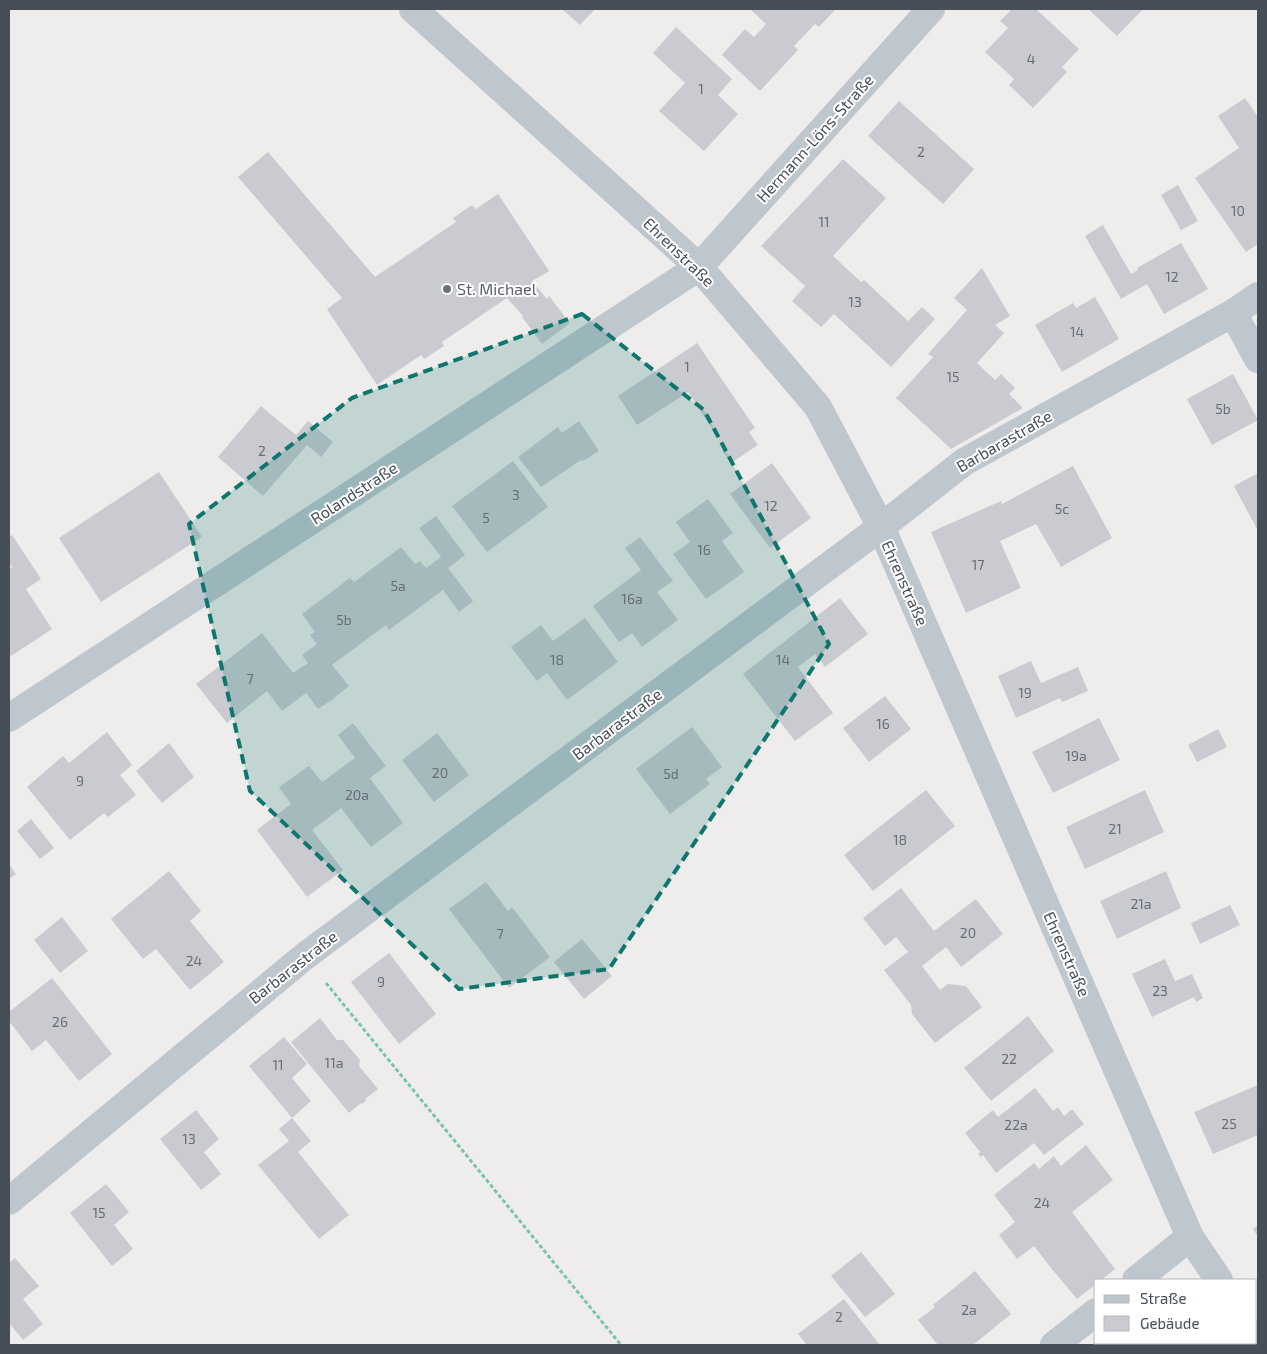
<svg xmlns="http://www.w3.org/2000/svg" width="1267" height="1354" font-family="'Exo 2',sans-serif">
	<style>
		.education { fill: #e0dedd }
		.building { fill: #cacbd1 }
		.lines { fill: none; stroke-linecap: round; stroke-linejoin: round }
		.path { stroke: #79c5a5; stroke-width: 3; stroke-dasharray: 4 2.5; stroke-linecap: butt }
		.minor { stroke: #bec6ce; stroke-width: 28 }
		.marked { fill: #0f766e; fill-opacity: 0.2; stroke: #0f766e; stroke-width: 4; stroke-dasharray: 10 6; stroke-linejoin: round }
		.worship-dot { fill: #6b7280; stroke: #fff; stroke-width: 2 }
		.labels { text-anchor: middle; stroke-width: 4; stroke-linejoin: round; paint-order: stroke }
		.number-label { font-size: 14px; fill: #676d76 }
		.street-label { font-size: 16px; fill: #464e58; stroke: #fff }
		.worship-label { font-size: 16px; fill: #5b616d; stroke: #fff; text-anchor: start }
	</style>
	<rect width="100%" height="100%" fill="#efedec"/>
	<polygon class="education" points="1096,1342 1225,1343 1227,1345 1091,1345"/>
	<g class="building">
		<polygon points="562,9 595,9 580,25"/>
		<polygon points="750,9 836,9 819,27 815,24 794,46 798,50 760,91 722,55 745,29 754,37 766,24"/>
		<polygon points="1012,9 1036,9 1079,49 1062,67 1067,72 1033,108 1009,85 1014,79 985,52 1008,28 1000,21"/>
		<polygon points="1088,9 1143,9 1117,36"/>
		<polygon points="676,27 732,79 718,95 738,114 704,151 659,111 685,83 653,53"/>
		<polygon points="1245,98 1258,117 1258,244 1246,252 1195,178 1239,148 1218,116"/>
		<polygon points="899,101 974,169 943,204 868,136"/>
		<polygon points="268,152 375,277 456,222 453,218 472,205 476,209 498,194 549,271 532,281 547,299 549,296 570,323 542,344 522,317 523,316 507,298 442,342 444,346 424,359 421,355 377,385 327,309 342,298 238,177"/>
		<polygon points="843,159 886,198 833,256 861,282 864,280 908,321 922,307 935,319 891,367 834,314 821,327 792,301 805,286 761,246"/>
		<polygon points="1178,185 1198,221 1181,230 1161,195"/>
		<polygon points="1103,225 1131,274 1138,270 1137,268 1181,243 1208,289 1164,314 1147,284 1121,299 1085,236"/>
		<polygon points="982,268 1010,316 995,325 1004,333 977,363 995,380 1001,374 1015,388 1009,394 1023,408 951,449 896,398 933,357 928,354 967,310 954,298"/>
		<polygon points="1095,297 1119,339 1062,372 1035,325 1073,303 1076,308"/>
		<polygon points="697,343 755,428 749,432 758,445 731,463 722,450 725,448 688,392 637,425 618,396"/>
		<polygon points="1233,374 1258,420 1212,445 1187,399"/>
		<polygon points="261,406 296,435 308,421 333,442 321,457 307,445 263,496 218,457"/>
		<polygon points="579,421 599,451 583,461 581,460 541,487 518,457 558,427 562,433"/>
		<polygon points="513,461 548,507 487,552 452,506"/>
		<polygon points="772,463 811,518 770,548 730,494"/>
		<polygon points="1073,466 1112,538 1061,567 1036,524 1000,541 1021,588 966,613 931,532 1001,501 1002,504"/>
		<polygon points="159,472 202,537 101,602 59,538"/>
		<polygon points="1258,473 1258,531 1234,486"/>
		<polygon points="708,499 733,533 722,541 744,572 706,599 673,554 690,542 676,522"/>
		<polygon points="436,516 465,555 448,568 473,601 459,612 443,590 389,630 386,625 332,665 349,686 334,698 335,698 318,709 306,693 282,711 267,691 227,723 196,684 262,633 293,673 308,663 302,655 317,644 310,635 315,632 302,614 350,578 354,582 401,547 415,564 420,561 426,568 441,557 419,528"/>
		<polygon points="12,535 41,579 26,589 52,629 11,656 9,653 9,569 12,567 9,563 9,537"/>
		<polygon points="640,537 673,581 657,592 678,620 642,647 632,633 619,642 593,606 641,570 625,548"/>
		<polygon points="840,598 868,634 825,667 815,654 798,667 833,713 795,741 743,674"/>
		<polygon points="585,618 618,662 567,700 547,673 537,681 511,647 541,625 553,641"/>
		<polygon points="1031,661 1041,683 1078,667 1088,691 1062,702 1060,698 1016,718 998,676"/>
		<polygon points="885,696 911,729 869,762 843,728"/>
		<polygon points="1099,718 1120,760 1053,793 1032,752"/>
		<polygon points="353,723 386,766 370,778 403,823 371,847 341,808 312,830 343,870 307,897 257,830 291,804 279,787 309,766 322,782 355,758 338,735"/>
		<polygon points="692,727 722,767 706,779 710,784 670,814 636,769"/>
		<polygon points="1218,729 1227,747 1197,762 1188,745"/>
		<polygon points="107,732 132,765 120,775 136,795 108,817 104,813 70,840 27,787 63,756 69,763"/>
		<polygon points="437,733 469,775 434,802 402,760"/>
		<polygon points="169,743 194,777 162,803 136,771"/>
		<polygon points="926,790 955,826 873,891 844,855"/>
		<polygon points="1145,790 1164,832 1085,869 1066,827"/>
		<polygon points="31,819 54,848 40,859 17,831"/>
		<polygon points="9,864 16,874 9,879"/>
		<polygon points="169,871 201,911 190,921 224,962 190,990 156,949 143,959 111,919"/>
		<polygon points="1166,871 1181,908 1117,939 1100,901"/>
		<polygon points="486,882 508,911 512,907 550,957 509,988 449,909"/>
		<polygon points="901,888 934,931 976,899 1003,934 961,967 946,947 922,966 940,990 948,984 966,986 982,1007 935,1043 912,1014 911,1005 884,970 908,952 896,937 885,946 863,918"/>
		<polygon points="1230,905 1240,925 1200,944 1191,923"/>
		<polygon points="62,917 88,951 60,973 34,940"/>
		<polygon points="582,939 612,976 584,999 554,962"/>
		<polygon points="389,953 412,983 407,986 412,983 436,1014 399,1044 351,982"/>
		<polygon points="1165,959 1175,981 1192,974 1203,998 1196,1002 1194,997 1152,1017 1132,974"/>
		<polygon points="52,978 112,1054 79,1081 46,1040 32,1051 9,1021 9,1012"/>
		<polygon points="1028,1016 1054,1051 991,1101 964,1068"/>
		<polygon points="320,1018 337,1040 343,1040 360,1060 359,1066 378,1089 365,1099 366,1101 362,1104 361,1103 349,1113 291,1042"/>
		<polygon points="284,1037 307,1064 292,1078 311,1101 292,1118 311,1141 298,1152 349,1215 319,1239 258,1165 289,1141 279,1129 292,1118 249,1066"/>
		<polygon points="1258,1085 1258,1135 1213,1154 1194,1112"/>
		<polygon points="1035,1088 1053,1111 1058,1107 1064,1116 1072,1109 1084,1124 1044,1155 1034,1143 996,1173 983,1155 981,1157 978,1154 980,1152 965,1133 993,1110 998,1117"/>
		<polygon points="196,1110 219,1139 204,1152 221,1174 201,1190 160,1139"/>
		<polygon points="1086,1145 1113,1180 1072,1212 1115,1269 1101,1280 1096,1280 1096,1284 1077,1299 1051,1268 1034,1246 1017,1259 999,1235 1015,1222 994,1195 1034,1163 1039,1169 1054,1156 1061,1166"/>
		<polygon points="106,1184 129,1212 114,1225 133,1249 112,1266 70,1213"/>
		<polygon points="1258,1225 1258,1237 1253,1229"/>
		<polygon points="861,1252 895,1294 865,1317 831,1276"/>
		<polygon points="15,1258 39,1286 23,1299 43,1324 23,1340 9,1323 9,1263"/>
		<polygon points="975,1271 1011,1314 973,1345 938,1345 918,1320 935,1307 933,1305"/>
		<polygon points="844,1299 880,1345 807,1345 798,1334"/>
	</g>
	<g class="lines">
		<polyline class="path" points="326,983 621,1345"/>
		<g class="minor">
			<polyline points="413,9 699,267 818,407 881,527 1190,1237 1219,1280"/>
			<polyline points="1233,313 1258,359"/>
			<polyline points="9,718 699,267 931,9"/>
			<polyline points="9,1201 305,956 881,527 964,462 1233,313 1258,296"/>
			<polyline points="1136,1280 1190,1237"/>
			<polyline points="1256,1334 1258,1338"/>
			<polyline points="1054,1345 1096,1312"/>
		</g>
	</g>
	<path class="marked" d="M582,314L704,410L829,644L609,969L459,989L250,791L189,524L352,398Z"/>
	<circle class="worship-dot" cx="447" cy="289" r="5"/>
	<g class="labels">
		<g class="number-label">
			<text x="1031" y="64">4</text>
			<text x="701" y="94">1</text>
			<text x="921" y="157">2</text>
			<text x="1238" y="216">10</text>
			<text x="824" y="227">11</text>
			<text x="1172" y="282">12</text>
			<text x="855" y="307">13</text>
			<text x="1077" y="337">14</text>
			<text x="687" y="372">1</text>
			<text x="953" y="382">15</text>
			<text x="1223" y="414">5b</text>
			<text x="262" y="456">2</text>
			<text x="516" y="500">3</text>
			<text x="771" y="511">12</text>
			<text x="1062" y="514">5c</text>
			<text x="486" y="523">5</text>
			<text x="704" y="555">16</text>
			<text x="978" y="570">17</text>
			<text x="398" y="591">5a</text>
			<text x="632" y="604">16a</text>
			<text x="344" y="625">5b</text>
			<text x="557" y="665">18</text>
			<text x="783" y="665">14</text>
			<text x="250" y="684">7</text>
			<text x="1025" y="698">19</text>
			<text x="883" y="729">16</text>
			<text x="1076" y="761">19a</text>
			<text x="440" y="778">20</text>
			<text x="671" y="779">5d</text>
			<text x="80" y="786">9</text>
			<text x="357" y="800">20a</text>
			<text x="1115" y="834">21</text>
			<text x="900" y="845">18</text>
			<text x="1141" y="909">21a</text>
			<text x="968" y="938">20</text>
			<text x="500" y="939">7</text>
			<text x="194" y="966">24</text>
			<text x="381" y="987">9</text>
			<text x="1160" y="996">23</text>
			<text x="60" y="1027">26</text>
			<text x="1009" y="1064">22</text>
			<text x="334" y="1068">11a</text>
			<text x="278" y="1070">11</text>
			<text x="1229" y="1129">25</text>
			<text x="1016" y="1130">22a</text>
			<text x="189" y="1144">13</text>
			<text x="1042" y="1208">24</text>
			<text x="99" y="1218">15</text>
			<text x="969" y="1315">2a</text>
			<text x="839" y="1322">2</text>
		</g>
		<g class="street-label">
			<text transform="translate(815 138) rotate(-48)" y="6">Hermann-Löns-Straße</text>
			<text transform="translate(679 252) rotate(44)" y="6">Ehrenstraße</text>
			<text transform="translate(1004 441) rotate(-30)" y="6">Barbarastraße</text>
			<text transform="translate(354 493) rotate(-33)" y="6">Rolandstraße</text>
			<text transform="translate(905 583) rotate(66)" y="6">Ehrenstraße</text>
			<text transform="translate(617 724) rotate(-37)" y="6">Barbarastraße</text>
			<text transform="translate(1067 954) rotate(66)" y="6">Ehrenstraße</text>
			<text transform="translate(293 967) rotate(-38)" y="6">Barbarastraße</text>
		</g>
		<g class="worship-label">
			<text x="457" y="295">St. Michael</text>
		</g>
	</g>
	<rect width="1267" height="1354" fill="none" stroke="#464e58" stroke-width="20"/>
	<rect x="1094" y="1279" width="162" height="65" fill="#ffffff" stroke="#b5b8bc"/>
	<rect x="1104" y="1295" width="25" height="8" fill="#bec6ce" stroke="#b5b8bc"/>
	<text x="1140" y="1304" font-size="15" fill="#464e58">Straße</text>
	<rect x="1104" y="1316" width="25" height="15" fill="#cacbd1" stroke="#b5b8bc"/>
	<text x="1140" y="1329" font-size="15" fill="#464e58">Gebäude</text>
</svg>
